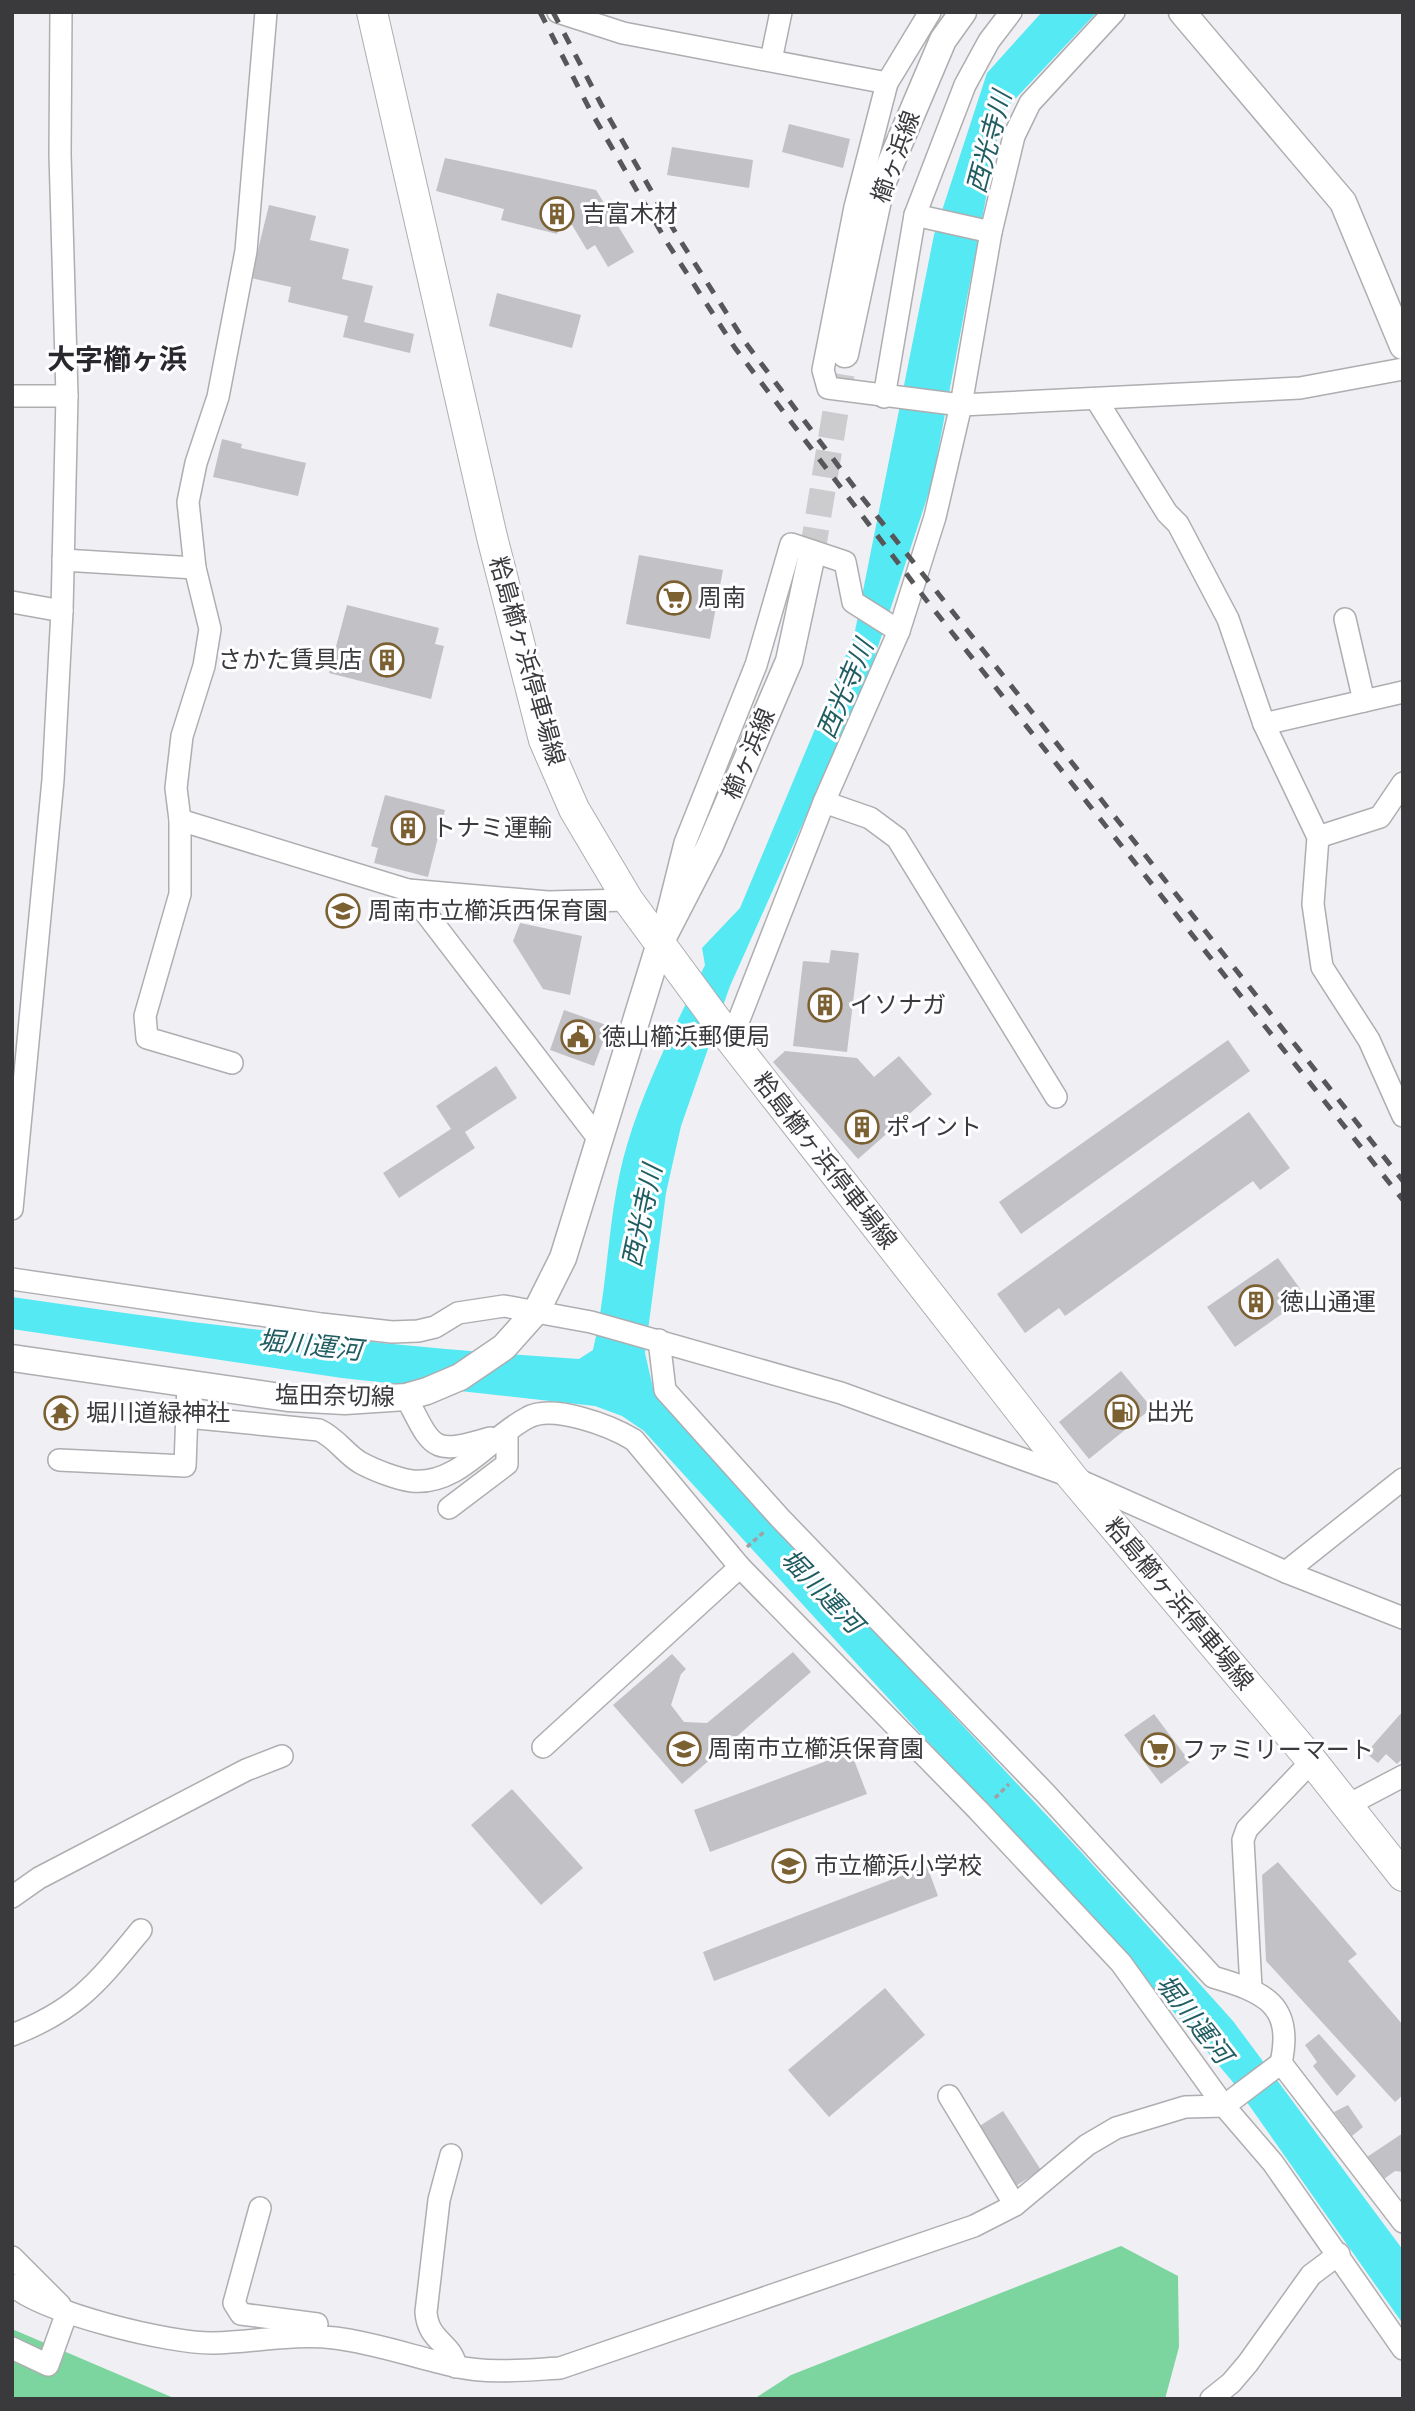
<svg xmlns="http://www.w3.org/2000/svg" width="1415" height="2411" font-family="'DejaVu Sans','Noto Sans JP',sans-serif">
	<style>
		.green { fill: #7cd49f }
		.water { fill: #54e9f3 }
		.building { fill: #c2c2c6 }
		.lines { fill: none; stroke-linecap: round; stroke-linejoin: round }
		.tertiary-tunnel { stroke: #cccbce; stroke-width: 26; stroke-dasharray: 26 13; stroke-linecap: butt }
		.minor-casing { stroke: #aeadb0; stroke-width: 24 }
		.tertiary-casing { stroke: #aeadb0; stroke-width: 29 }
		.secondary-casing { stroke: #aeadb0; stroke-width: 32 }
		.path { stroke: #a09fa3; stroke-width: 3.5; stroke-dasharray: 5 3.5; stroke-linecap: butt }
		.minor { stroke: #fff; stroke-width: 21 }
		.tertiary { stroke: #fff; stroke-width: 26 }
		.secondary { stroke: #fff; stroke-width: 30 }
		.rail { stroke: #575659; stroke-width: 5; stroke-dasharray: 12 12; stroke-linecap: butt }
		.labels { text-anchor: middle; stroke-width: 6; stroke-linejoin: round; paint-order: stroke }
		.street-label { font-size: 24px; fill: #3a393b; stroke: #fefdff }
		.poi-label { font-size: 24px; fill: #3a393b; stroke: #fefdff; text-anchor: start }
		.water-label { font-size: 26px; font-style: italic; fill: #1f5d61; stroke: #fefdff }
		.quarter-label { font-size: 28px; font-weight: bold; fill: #29282c; stroke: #fefdff }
	</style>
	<rect width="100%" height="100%" fill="#f0eff3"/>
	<g class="green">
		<polygon points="1121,2246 1178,2276 1179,2347 1165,2399 754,2399 791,2375"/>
		<polygon points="12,2329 176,2399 12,2399"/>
	</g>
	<path class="water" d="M1042,12H1097L1002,113L932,483L867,680L730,986L681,1126L666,1193L645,1353L653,1388L730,1477L1082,1853L1233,2021L1403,2250V2324L1232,2081L1155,1990L644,1431L622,1416L595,1406L342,1378L12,1329V1297C200,1325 389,1347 579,1359L593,1350C609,1283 607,1212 627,1145C646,1082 676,1024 705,965L702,948L740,908L854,636L934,235L987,73Z"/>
	<g class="building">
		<polygon points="789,124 850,139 843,168 782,152"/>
		<polygon points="672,147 753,160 749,188 667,175"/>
		<polygon points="445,158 596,190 634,252 608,267 595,245 587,250 572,225 560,222 557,234 501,220 504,209 436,191"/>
		<polygon points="269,205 316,216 310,240 349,249 342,279 373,286 364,322 414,334 410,353 343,337 348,316 288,302 291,287 251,278"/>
		<polygon points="497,293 581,315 572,348 489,326"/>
		<polygon points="222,439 242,444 241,448 306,463 298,496 213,477"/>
		<polygon points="639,555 723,570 710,639 626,624"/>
		<polygon points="347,605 439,628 435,644 444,646 431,699 329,673"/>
		<polygon points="385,795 445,810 428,877 374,863 378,848 371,846"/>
		<polygon points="520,923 582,936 570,995 543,989 513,941"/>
		<polygon points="831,950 859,953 847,1052 793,1046 803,961 829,963"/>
		<polygon points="564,1010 609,1026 594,1066 550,1050"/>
		<polygon points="1228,1040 1250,1071 1021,1234 999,1202"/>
		<polygon points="785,1051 857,1058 874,1077 899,1056 932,1094 858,1159 773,1062"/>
		<polygon points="496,1066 517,1098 465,1132 475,1148 399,1198 383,1173 451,1129 436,1106"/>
		<polygon points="1249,1112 1290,1168 1260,1190 1253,1181 1065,1316 1059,1308 1025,1333 997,1294"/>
		<polygon points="1278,1258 1306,1297 1235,1347 1207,1307"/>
		<polygon points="1121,1371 1152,1408 1089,1459 1059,1422"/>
		<polygon points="793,1652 811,1672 682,1784 613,1705 672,1654 686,1669 681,1674 671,1705 684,1722 707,1723"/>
		<polygon points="1403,1711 1403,1758 1397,1764 1386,1754 1378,1763 1366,1753"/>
		<polygon points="1154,1714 1190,1762 1161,1784 1124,1735"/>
		<polygon points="851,1752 867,1794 710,1852 694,1810"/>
		<polygon points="512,1789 583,1868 541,1905 471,1825"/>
		<polygon points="1278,1862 1357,1954 1348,1961 1403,2025 1403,2095 1395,2102 1266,1961 1262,1875"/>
		<polygon points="927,1866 938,1896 714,1981 703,1952"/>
		<polygon points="885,1988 925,2035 829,2117 788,2070"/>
		<polygon points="1319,2034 1356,2076 1337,2096 1313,2066 1317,2062 1305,2045"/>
		<polygon points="1348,2105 1363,2127 1352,2136 1334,2112"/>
		<polygon points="1003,2111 1041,2170 1016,2186 978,2127"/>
		<polygon points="1403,2133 1403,2172 1395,2171 1384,2179 1367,2157"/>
	</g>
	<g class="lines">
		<polyline class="tertiary-tunnel" points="812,554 845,354"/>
		<defs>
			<g id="minor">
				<polyline points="558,12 623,33 887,83"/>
				<polyline points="930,12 887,83 855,207 823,370 828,388 961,405 1300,388 1403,369"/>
				<polyline points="771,60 781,12"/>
				<polyline points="915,215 991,232"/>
				<polyline points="12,396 67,396"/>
				<polyline points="884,397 915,215 965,85 989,41 1011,12"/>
				<polyline points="1096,399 1167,513 1178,524 1228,619 1264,724 1318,837 1313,904 1322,967 1369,1040 1403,1116"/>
				<polyline points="63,560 195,568"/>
				<polyline points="12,602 62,611"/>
				<polyline points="1345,619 1364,701"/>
				<polyline points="1264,724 1403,692"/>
				<polyline points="824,802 870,818 897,838 1056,1097"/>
				<polyline points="180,820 408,890 548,902 628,900"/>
				<polyline points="1318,837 1380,817 1403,783"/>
				<polyline points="408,890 598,1138"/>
				<polyline points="667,915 685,843 756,665 791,544 845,562 853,602 899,631"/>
				<polyline points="731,1040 824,802 899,631 935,517 961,405 991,232 1014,136 1030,103 1114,12"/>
				<polyline points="232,1063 147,1038 145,1016 180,894 180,820 176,788 182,736 204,666 210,629 195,568 188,502 196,463 218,397 246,251 266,12"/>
				<polyline points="12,1209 53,780 62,611 67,396 60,154 61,12"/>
				<polyline points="12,1279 321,1324 392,1332 418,1331 435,1327 458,1313 504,1306 591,1322 841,1393 1072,1477 1286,1572 1403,1618"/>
				<path d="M406,1397C433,1448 430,1456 490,1438"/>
				<path d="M187,1417L319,1430C338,1439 345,1454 361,1463C374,1470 397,1479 412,1481C458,1486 489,1438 527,1418C552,1403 611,1426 634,1440L740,1567L978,1810L1121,1963L1224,2106L1273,2163L1403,2349"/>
				<polyline points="59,1460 185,1466 188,1384"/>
				<polyline points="449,1508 507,1464 507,1433"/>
				<polyline points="1286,1572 1403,1479"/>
				<polyline points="543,1747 740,1567"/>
				<polyline points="1348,1805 1403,1776"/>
				<polyline points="12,1897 39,1878 246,1770 282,1756"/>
				<polyline points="1251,1988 1243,1840 1247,1829 1312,1761"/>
				<path d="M12,2035C77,2010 98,1982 141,1930"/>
				<polyline points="1281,2063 1403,2222"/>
				<polyline points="949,2096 1015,2205"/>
				<path d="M451,2155L439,2200L426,2312C428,2342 452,2342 456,2367"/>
				<polyline points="260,2208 234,2303 241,2314 317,2324"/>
				<polyline points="12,2257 60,2305"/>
				<path d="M12,2285C44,2313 171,2344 214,2343C255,2342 294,2333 335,2338C376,2343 414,2357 454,2366C488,2374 525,2370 560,2368L974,2226L1015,2205L1087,2145L1116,2128L1185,2107L1224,2106L1281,2063C1294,2004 1264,1992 1213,1977L1047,1795L780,1518L665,1390L659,1340"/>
				<polyline points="12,2348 48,2365 67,2312"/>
				<polyline points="1211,2399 1231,2383 1248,2363 1311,2275 1339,2254"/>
			</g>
			<g id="tertiary">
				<polyline points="1182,12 1343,202 1403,346"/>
				<polyline points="845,354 881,186 943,40 963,12"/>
				<polyline points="12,1358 288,1398 345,1401 406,1397 427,1391 460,1377 504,1347 537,1310 563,1258 660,943 710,846 789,661 812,554"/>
			</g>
			<polyline id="secondary" points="372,12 492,537 544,740 574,809 628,900 731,1040 1072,1477 1312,1761 1403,1876"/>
		</defs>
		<use href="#minor" class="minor-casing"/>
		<use href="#tertiary" class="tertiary-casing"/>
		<use href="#secondary" class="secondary-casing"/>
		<g class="path">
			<polyline points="747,1547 765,1531"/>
			<polyline points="995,1798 1009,1784"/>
		</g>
		<use href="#minor" class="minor"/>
		<use href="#tertiary" class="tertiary"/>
		<use href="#secondary" class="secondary"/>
		<g class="rail">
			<polyline points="540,12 590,110 668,244 735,348 927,601 1403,1200"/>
			<polyline points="553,12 601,104 678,237 745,342 861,496 1403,1181"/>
		</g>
	</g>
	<defs>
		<symbol id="building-ring" viewBox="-11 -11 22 22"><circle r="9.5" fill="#fefdff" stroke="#7b6132" stroke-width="1.5"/><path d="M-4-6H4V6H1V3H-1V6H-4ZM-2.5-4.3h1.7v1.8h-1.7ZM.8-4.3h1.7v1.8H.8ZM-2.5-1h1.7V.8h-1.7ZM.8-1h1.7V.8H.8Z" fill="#7b6132"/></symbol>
		<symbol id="supermarket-ring" viewBox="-11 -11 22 22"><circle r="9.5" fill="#fefdff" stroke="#7b6132" stroke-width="1.5"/><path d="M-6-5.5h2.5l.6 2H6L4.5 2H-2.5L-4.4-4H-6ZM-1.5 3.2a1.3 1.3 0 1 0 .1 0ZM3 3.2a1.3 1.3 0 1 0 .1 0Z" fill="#7b6132"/></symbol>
		<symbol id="school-ring" viewBox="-11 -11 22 22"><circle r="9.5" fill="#fefdff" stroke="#7b6132" stroke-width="1.5"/><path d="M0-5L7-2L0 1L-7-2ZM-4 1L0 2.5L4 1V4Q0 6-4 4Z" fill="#7b6132"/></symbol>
		<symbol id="civic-ring" viewBox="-11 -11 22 22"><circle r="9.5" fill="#fefdff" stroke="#7b6132" stroke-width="1.5"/><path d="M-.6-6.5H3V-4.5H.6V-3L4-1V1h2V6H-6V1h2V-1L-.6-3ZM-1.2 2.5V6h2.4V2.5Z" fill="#7b6132"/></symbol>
		<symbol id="fuel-ring" viewBox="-11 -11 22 22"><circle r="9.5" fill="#fefdff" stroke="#7b6132" stroke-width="1.5"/><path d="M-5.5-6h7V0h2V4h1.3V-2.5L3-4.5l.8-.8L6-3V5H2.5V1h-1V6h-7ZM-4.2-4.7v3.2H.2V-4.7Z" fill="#7b6132"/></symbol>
		<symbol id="temple-ring" viewBox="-11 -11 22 22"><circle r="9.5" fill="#fefdff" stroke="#7b6132" stroke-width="1.5"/><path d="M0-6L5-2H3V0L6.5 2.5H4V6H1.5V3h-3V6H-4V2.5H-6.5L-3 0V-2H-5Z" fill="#7b6132"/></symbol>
	</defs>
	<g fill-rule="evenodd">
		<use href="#building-ring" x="538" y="195" width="38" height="38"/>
		<use href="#supermarket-ring" x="655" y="579" width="38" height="38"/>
		<use href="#building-ring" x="368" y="641" width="38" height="38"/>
		<use href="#building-ring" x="389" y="809" width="38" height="38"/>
		<use href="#school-ring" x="324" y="892" width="38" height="38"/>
		<use href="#building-ring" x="806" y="986" width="38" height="38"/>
		<use href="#civic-ring" x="559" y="1018" width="38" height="38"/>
		<use href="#building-ring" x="843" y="1108" width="38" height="38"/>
		<use href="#building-ring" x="1237" y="1283" width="38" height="38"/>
		<use href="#fuel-ring" x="1103" y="1393" width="38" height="38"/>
		<use href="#temple-ring" x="42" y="1394" width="38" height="38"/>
		<use href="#school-ring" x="665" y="1730" width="38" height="38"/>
		<use href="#supermarket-ring" x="1139" y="1731" width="38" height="38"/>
		<use href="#school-ring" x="770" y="1847" width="38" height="38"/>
	</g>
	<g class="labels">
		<g class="street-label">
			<text transform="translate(896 157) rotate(-70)" y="8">櫛ヶ浜線</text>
			<text transform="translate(527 661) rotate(74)" y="8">粭島櫛ヶ浜停車場線</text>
			<text transform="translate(749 754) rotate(-67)" y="8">櫛ヶ浜線</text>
			<text transform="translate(825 1161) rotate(52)" y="8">粭島櫛ヶ浜停車場線</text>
			<text transform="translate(335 1396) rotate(1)" y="8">塩田奈切線</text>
			<text transform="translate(1179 1604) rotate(50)" y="8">粭島櫛ヶ浜停車場線</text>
		</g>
		<g class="poi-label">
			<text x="582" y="222">吉富木材</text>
			<text x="698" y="606">周南</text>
			<text x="362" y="668" text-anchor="end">さかた賃具店</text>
			<text x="432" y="836">トナミ運輸</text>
			<text x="368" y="919">周南市立櫛浜西保育園</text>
			<text x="850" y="1013">イソナガ</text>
			<text x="602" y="1045">徳山櫛浜郵便局</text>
			<text x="886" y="1135">ポイント</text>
			<text x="1280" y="1310">徳山通運</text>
			<text x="1146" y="1420">出光</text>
			<text x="86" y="1421">堀川道緑神社</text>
			<text x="708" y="1757">周南市立櫛浜保育園</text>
			<text x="1182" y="1758">ファミリーマート</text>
			<text x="814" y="1874">市立櫛浜小学校</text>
		</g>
		<g class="water-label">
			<text transform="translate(989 142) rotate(-75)" y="9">西光寺川</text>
			<text transform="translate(845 689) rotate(-67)" y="9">西光寺川</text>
			<text transform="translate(642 1216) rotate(-78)" y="9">西光寺川</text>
			<text transform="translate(310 1345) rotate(6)" y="9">堀川運河</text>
			<text transform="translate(822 1591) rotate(46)" y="9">堀川運河</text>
			<text transform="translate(1194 2019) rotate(52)" y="9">堀川運河</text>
		</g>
		<g class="quarter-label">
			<text x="117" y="369">大字櫛ヶ浜</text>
		</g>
	</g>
	<rect width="1415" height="2411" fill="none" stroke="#3a393b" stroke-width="28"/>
</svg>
